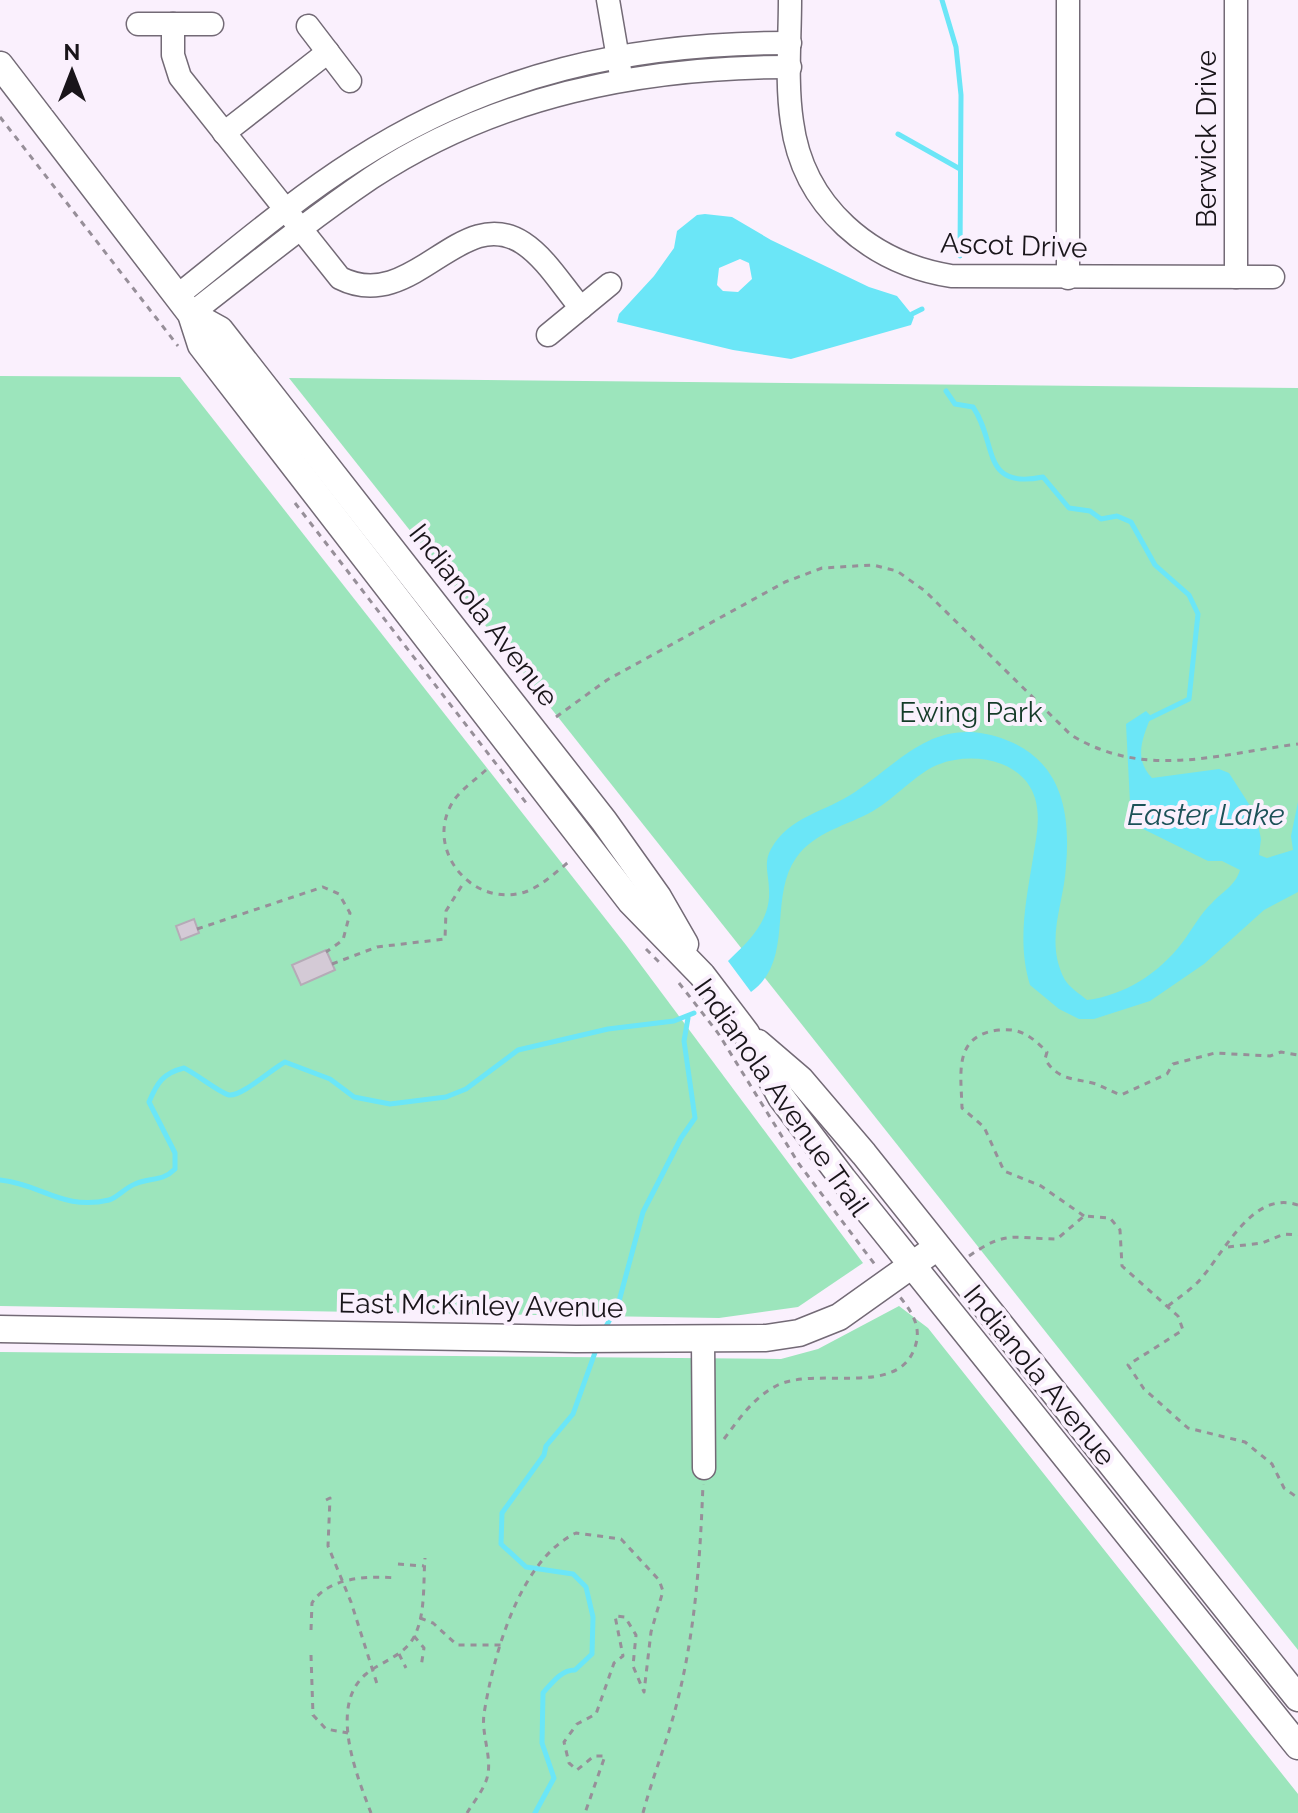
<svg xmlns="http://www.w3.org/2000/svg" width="1298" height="1813" font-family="Raleway,sans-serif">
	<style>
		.green { fill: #9ce5bc }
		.water { fill: #6be6f7; fill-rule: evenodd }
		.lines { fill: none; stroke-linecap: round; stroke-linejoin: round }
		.stream { stroke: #6be6f7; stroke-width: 5 }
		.building { fill: #d4cad6; stroke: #b5abb7; stroke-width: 2 }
		.minor-casing { stroke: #736a76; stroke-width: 25 }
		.major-casing { stroke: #736a76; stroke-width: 29 }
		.path { stroke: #978f99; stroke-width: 3; stroke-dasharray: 6 6; stroke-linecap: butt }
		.minor { stroke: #fff; stroke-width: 22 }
		.major { stroke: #fff; stroke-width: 26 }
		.labels { text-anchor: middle; stroke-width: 8; stroke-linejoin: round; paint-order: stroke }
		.street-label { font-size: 28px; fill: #19151a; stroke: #faf0fd }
		.park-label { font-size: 28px; fill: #143b28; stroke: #faf0fd }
		.water-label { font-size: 30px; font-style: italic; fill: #1c5158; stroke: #faf0fd }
	</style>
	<rect width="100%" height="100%" fill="#faf0fd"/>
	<g class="green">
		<polygon points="0,376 180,377 626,945 863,1263 798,1307 719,1318 0,1306"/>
		<polygon points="289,378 1298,388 1298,1650"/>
		<polygon points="899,1306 928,1328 1298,1794 1298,1813 0,1813 0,1352 781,1359 818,1349"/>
	</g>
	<g class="water">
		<path d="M705,214L732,217L771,240L869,287L897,296L914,317L911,325L791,359L733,350L617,322L619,314L654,276L674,248L677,231L697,215ZM740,259L749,263L752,279L738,292L723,291L717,285L719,268Z"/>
		<path d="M1146,711L1151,716C1143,738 1133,758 1152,778L1219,769L1229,773L1256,815L1261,839L1259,855L1267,858L1293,850L1291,836L1298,802V892L1264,910L1204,964L1150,1001L1094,1019H1079L1059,1009L1030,985C1017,943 1026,901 1033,858C1036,838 1041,819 1035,798C1023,759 971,751 937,765C917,773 894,799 873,811C847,826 815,831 796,858C768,898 795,961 751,992L728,961C748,942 771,921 769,890C769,875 763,863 771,849C789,816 826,812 855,792C904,759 935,716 1001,738C1060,758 1071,809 1066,866C1064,905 1044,941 1065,980C1069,987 1080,994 1087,1000C1125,995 1158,974 1182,943C1192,930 1200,914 1212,903C1223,891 1235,886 1240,870L1222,861H1208L1131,823L1126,724Z"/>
	</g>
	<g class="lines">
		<g class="stream">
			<polyline points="942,0 956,47 961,95 960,256"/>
			<polyline points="898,134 960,169"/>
			<polyline points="912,314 922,309"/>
			<path d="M946,391L955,404L973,407C998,443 980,490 1043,477L1069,508L1090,511L1101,519L1117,516L1131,522L1155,565L1189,595L1198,614L1189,699L1148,719"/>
			<path d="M0,1180C41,1184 63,1211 109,1200C117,1198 126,1187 135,1184C151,1177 162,1182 175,1169V1153L149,1102C157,1083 163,1073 184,1068C195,1073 220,1093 229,1095C241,1097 272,1069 285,1062L330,1079L354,1097L390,1104L446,1097L466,1089L518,1050L608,1029L674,1021L694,1013"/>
			<polyline points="604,1330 618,1305 643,1212 681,1138 695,1118 684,1041 688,1018"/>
			<path d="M535,1813L554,1778L542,1743L543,1693C552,1683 561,1670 575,1670L592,1654L593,1617L586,1587L573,1574L526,1567L501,1544L502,1513L544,1455L546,1446L573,1414L597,1347"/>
		</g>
	</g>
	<g class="building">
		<polygon points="194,919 199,933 181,940 176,926"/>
		<polygon points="326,950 335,970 301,985 292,965"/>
	</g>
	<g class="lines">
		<defs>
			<g id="minor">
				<polyline points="608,0 620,70"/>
				<path d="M790,0C790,40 786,82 792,122C803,207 871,263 951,276L1273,277"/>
				<polyline points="1236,0 1236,277"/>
				<polyline points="138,24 212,24"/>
				<path d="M173,24V55L180,77L340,278C413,315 460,202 523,243C546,258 563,287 581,308"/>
				<polyline points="308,26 350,81"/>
				<polyline points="224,133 328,52"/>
				<polyline points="1068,278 1068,0"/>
				<path d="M177,296C235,250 293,200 356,160C492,73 630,43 790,43"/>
				<path d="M191,314C250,268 309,220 371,178C497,95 642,67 790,67"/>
				<polyline points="548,335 610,284"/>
				<polyline points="703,1340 704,1468"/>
			</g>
			<g id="major">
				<polyline points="0,65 191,314 201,345 631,902 702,975 746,1033 781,1097 843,1179 1298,1746"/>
				<polyline points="191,314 220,330 604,821 658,897 685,944"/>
				<polyline points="758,1043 800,1079 864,1154 1298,1698"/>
				<polyline points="0,1329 576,1339 766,1338 799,1333 839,1317 936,1248"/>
			</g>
		</defs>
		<use href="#minor" class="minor-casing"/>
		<use href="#major" class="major-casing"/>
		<g class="path">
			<polyline points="0,117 178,346"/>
			<polyline points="295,503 527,804"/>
			<path d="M556,717L607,680L785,582L822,568L873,565L897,571L925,591L1071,735C1145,780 1218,754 1298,744"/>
			<path d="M486,770C476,779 462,789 454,800C422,848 472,909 525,892C542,886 557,871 571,860"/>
			<polyline points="197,929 323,887 339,894 350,913 343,940 326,952"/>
			<polyline points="646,949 663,966"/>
			<polyline points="332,964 377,947 445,939 446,911 464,882"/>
			<polyline points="679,983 718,1033 799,1164 876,1266"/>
			<path d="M1084,1216L1041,1186L1004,1171L984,1127L962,1108C961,1073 953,1035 999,1030C1021,1028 1031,1036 1047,1052L1045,1059C1058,1081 1075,1078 1096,1084C1104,1087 1112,1092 1121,1095L1167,1074L1173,1064L1215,1053L1270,1056L1281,1052L1298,1055"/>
			<polyline points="1228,1247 1262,1243 1284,1234 1298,1235"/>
			<path d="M969,1256C1008,1229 1014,1239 1057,1239L1084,1216L1110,1218L1120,1230L1122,1266L1178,1316L1183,1330L1128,1365L1144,1389L1188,1428L1245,1442L1272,1464L1284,1488L1298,1498"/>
			<path d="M1168,1306C1178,1298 1189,1291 1197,1283C1224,1255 1251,1189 1298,1205"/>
			<path d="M724,1439C739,1419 753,1398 776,1386C816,1365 898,1399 915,1347C922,1327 912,1312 900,1297"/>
			<polyline points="326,1500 330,1498 328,1546 351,1602 378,1687"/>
			<polyline points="398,1564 424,1566"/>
			<polyline points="420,1618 433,1623 457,1645 501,1645"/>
			<path d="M311,1630L312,1603C329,1576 370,1576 397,1578"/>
			<polyline points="414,1636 424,1648 421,1667"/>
			<polyline points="399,1654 406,1668"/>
			<polyline points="311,1655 313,1715 326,1729 348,1733"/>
			<path d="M371,1813C357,1776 328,1706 366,1674C382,1661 404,1656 414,1637C426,1614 423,1582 425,1558"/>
			<path d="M467,1813C473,1803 482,1792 486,1781C494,1761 481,1736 484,1714C493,1657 519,1560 576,1533L621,1539L659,1580L663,1591L651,1632L644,1692L633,1666L636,1635L625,1617L615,1616L623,1656L614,1663L596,1714L577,1724L564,1742L569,1763L577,1770L594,1756H605L585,1813"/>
			<path d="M643,1813C652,1779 665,1747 674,1714C695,1638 700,1562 703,1484"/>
		</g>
		<use href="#minor" class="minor"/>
		<use href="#major" class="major"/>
	</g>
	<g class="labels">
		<g class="street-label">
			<text transform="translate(1206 139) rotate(-90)" y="10">Berwick Drive</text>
			<text transform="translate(1014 245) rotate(2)" y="10">Ascot Drive</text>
			<text transform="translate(484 615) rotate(52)" y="10">Indianola Avenue</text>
			<text transform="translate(782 1097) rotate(55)" y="10">Indianola Avenue Trail</text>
			<text transform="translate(481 1305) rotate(1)" y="10">East McKinley Avenue</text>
			<text transform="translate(1040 1375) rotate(51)" y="10">Indianola Avenue</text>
		</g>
		<g class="park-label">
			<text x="971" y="722">Ewing Park</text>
		</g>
		<g class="water-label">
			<text x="1206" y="825">Easter Lake</text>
		</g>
	</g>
	<g transform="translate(72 72)" stroke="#faf0fd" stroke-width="6" paint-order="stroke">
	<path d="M0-6L14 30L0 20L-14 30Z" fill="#19151a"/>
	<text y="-12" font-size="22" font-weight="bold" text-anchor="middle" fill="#19151a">N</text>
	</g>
</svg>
